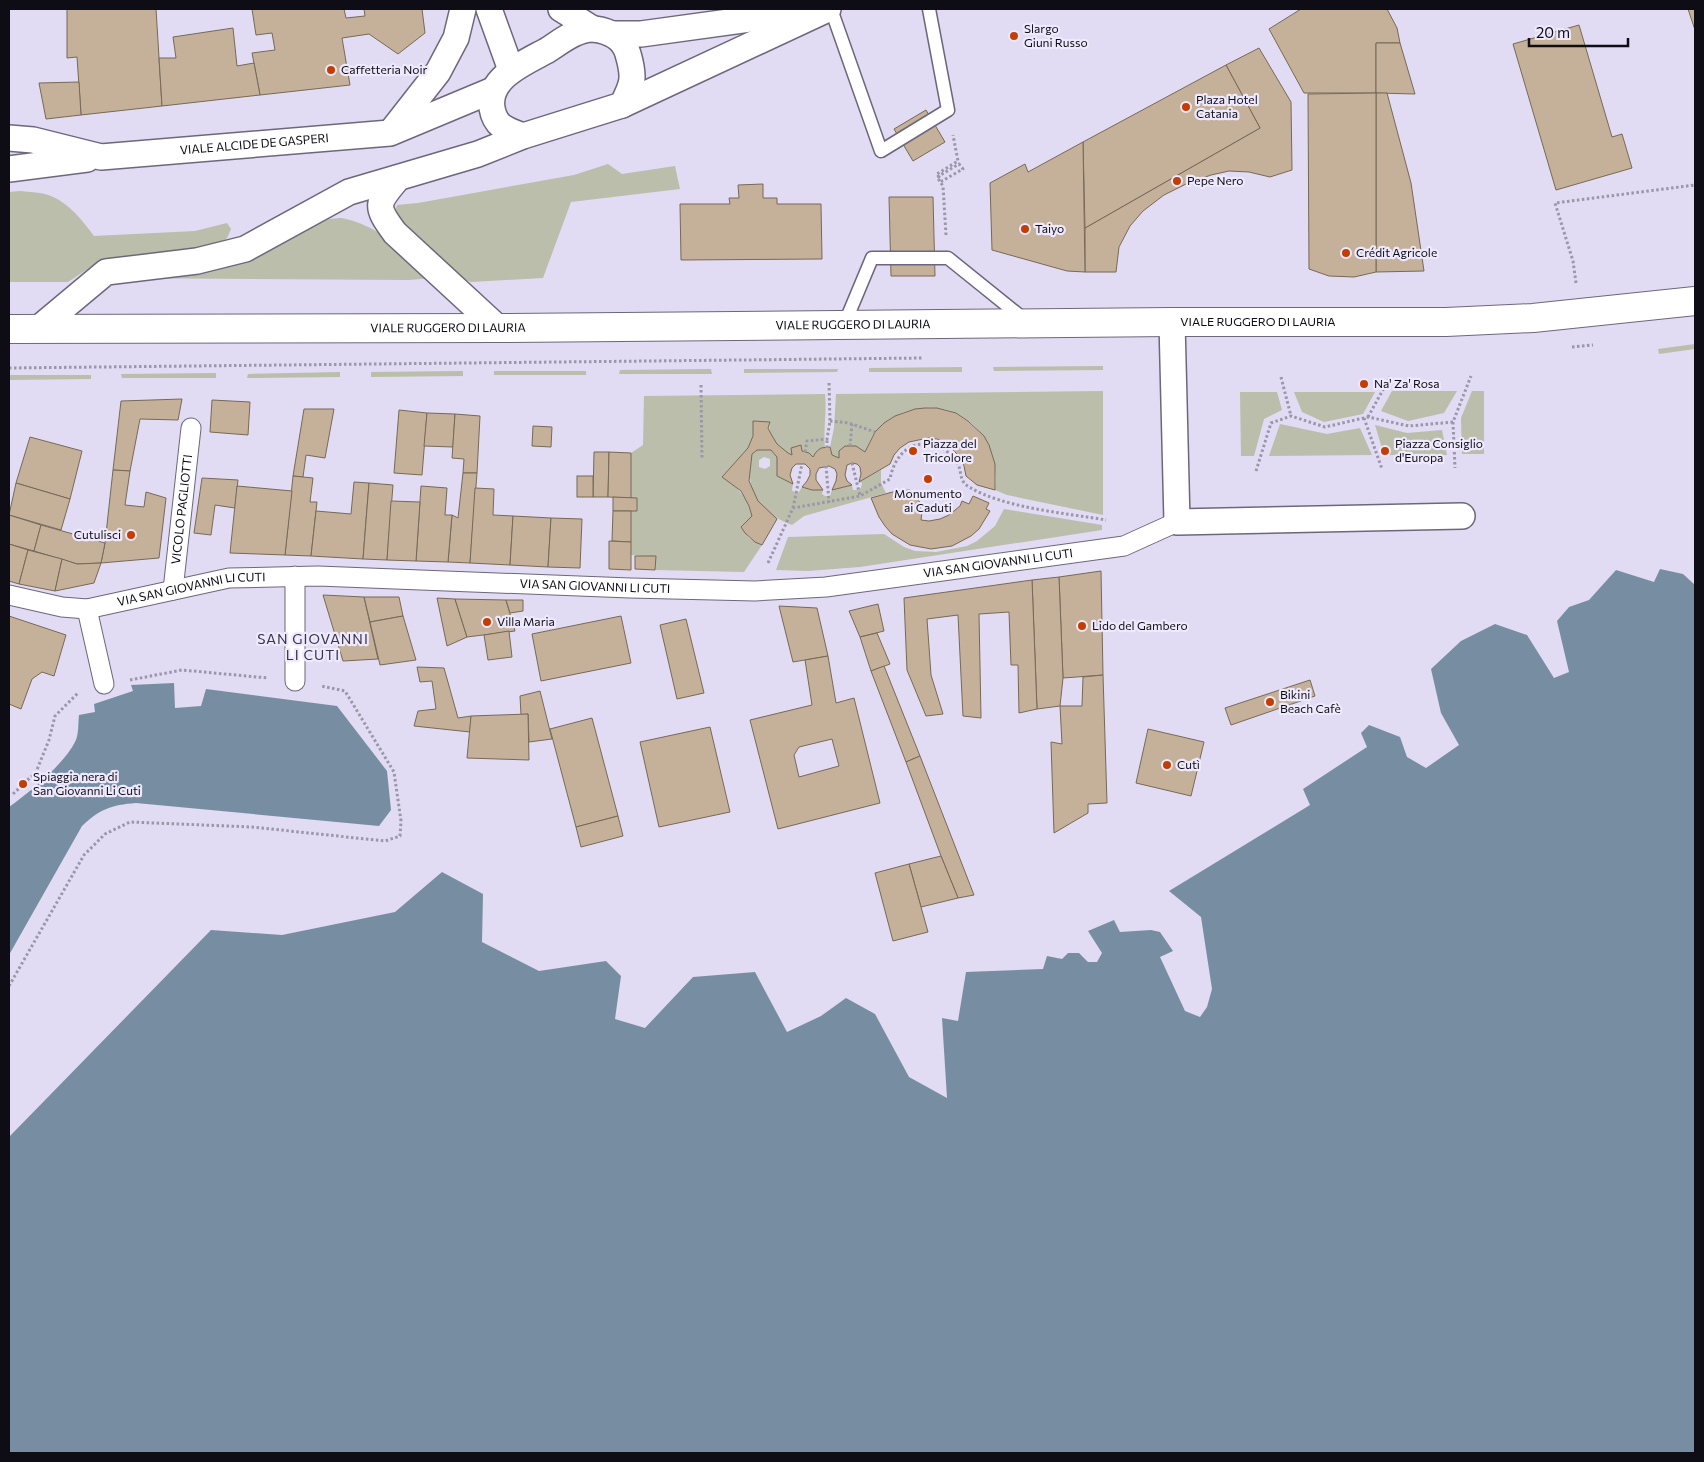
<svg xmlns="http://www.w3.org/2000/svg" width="1704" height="1462" font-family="Commissioner,sans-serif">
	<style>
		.green { fill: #babeab; fill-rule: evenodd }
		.water { fill: #778ea2 }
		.building { fill: #c5b199; stroke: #776957; fill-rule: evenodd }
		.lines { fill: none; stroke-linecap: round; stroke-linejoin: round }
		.service-casing { stroke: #6d677c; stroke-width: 15 }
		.pedestrian-casing { stroke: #6d677c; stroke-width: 21 }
		.minor-casing { stroke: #6d677c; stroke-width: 28 }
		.primary-casing { stroke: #6d677c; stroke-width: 30 }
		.path { stroke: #9b97a9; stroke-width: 3; stroke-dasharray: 2.5 2.5; stroke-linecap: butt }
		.service { stroke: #fff; stroke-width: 12 }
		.pedestrian { stroke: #fff; stroke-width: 19 }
		.minor { stroke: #fff; stroke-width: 25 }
		.primary { stroke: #fff; stroke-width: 28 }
		.poi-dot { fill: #c43d03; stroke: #eee9fc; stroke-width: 2 }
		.labels { text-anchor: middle; stroke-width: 4.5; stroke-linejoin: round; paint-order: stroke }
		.poi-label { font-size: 12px; fill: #0e0c14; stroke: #eee9fc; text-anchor: start }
		.street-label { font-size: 12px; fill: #0e0c14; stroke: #eee9fc }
		.neighbourhood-label { font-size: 14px; letter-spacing: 1px; fill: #393447; stroke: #eee9fc }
	</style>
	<rect width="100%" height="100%" fill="#e1dbf3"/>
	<g class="green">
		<polygon points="608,164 622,174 675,166 680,189 571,202 543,278 471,282 458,277 393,218 397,205 418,203 574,175"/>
		<path d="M20,191C29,192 42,192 51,196C70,204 82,220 94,236L195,231L227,223L231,229L227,238L215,247L196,254L98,262L68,282H9V192Z"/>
		<path d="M341,218C379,225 405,252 432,278L409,280L114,278L237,263L329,219Z"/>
		<polygon points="1695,344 1695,349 1659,354 1658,349"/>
		<polygon points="1103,366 1103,370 994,371 993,367"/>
		<polygon points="962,367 962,372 869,372 869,368"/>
		<polygon points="711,369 712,374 619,374 620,370"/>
		<polygon points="744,369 838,369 837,372 744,373"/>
		<polygon points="463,371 463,376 371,377 371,372"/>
		<rect x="494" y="371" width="92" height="4"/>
		<polygon points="340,372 340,377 247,378 248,374"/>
		<polygon points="216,373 216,378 122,378 121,374"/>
		<polygon points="9,375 91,375 91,379 9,380"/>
		<path d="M1103,391V515L1007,495L995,490C1002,439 961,395 908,411C895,415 885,421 876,431C871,437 868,445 865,452C855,446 850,443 839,451V458L832,455L830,447L834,428L836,394Z"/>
		<polygon points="1392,391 1457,391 1444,413 1408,421 1381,411"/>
		<polygon points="1472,391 1484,391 1484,454 1462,454 1461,418"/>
		<polygon points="1240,392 1277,392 1282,410 1264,419 1254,456 1241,456"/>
		<polygon points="1294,392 1375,392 1363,414 1324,422 1302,412"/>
		<path d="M825,394C827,412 823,430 825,448L816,451L813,457L809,453L802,451L801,445L792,448V455C780,449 766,436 770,422L753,421V436L748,448L722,477C738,487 747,497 752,516L741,527L749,538L762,545L744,572L655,570L656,557L631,555V511L637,498H631V453L643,445L644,396Z"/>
		<polygon points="1280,424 1327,434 1360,428 1372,455 1269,456"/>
		<polygon points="1375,425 1407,433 1442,430 1447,455 1384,455"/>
		<path d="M757,450H771L777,457V476L793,484L792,490L795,493L799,492L802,487L812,490H823L822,494L825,496H830L832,490L852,485L853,490H858L861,488L862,483L859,482L881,470V483L886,493L804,516L792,525C758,512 744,490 752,454ZM764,457L770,459V466L765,469L759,467V460Z"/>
		<polygon points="1004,509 1102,525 1102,530 860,567 808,571 776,570 788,537 884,534 904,547 915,551 936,552 967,546 977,541 995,526"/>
	</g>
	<g class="water">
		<polygon points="1660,569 1683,574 1695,585 1695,1453 9,1453 9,1137 211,930 282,935 395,912 442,872 483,894 482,942 539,971 606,961 621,976 615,1019 645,1028 693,977 755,972 787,1032 821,1016 846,998 875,1014 909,1077 947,1098 942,1018 958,1021 966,972 1043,969 1047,956 1062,959 1068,953 1079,953 1088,962 1097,962 1102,953 1088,931 1114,920 1120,932 1151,930 1160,932 1173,951 1160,957 1185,1011 1200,1017 1207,1007 1212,989 1201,917 1169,891 1310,805 1303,789 1367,747 1361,733 1369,725 1400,737 1407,757 1426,768 1459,745 1441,713 1431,669 1461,641 1495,624 1527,635 1554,678 1569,672 1557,621 1569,607 1589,600 1616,570 1654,582"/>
		<path d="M174,683L175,708L201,706L206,689L337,706L387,771L391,810L379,826L136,803C111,805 100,809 82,826L9,955V807C30,792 63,765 75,742C79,735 78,723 79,715L95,712L94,704L133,691L131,685Z"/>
	</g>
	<g class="building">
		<polygon points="67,9 156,9 162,106 81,115 77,57 67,58"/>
		<polygon points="252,9 344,9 346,18 365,16 364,9 422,9 425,33 398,54 369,34 342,38 350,85 260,95 252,53 275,50 272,33 256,35"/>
		<polygon points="1301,9 1387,9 1397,28 1400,43 1376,43 1376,93 1304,93 1269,29"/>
		<polygon points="1688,9 1695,9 1695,30"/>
		<polygon points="1579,25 1612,137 1622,134 1632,168 1556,190 1513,44"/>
		<polygon points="233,28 237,66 254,63 260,95 162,106 159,58 176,58 173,37"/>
		<polygon points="1376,43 1400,43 1415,94 1376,93"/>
		<polygon points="1259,48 1291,102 1292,170 1270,177 1249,172 1229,171 1211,175 1186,184 1164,195 1143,211 1130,226 1119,247 1116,272 1085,272 1085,228 1260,128 1226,65"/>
		<polygon points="1226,65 1260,128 1085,228 1083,142"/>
		<polygon points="79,82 81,115 46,119 39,83"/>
		<polygon points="1376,93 1387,93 1411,183 1424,271 1376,272"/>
		<polygon points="1376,93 1376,272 1354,277 1329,276 1309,269 1308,94"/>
		<polygon points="926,110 945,142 913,161 894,129"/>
		<polygon points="1083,142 1085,272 1067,271 992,250 990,183 1025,164 1028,172"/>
		<polygon points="763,184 763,198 777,198 777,204 821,204 822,259 681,260 680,204 730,204 729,198 739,198 738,185"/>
		<polygon points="889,197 933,197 935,276 891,276"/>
		<polygon points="182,399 178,420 140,419 130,471 113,470 121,401"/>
		<polygon points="212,400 250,402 248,435 210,432"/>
		<polygon points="925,408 937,408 956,413 968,421 984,436 989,445 995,464 995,490 977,485 966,476 964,466 960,457 947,444 937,439 928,438 909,442 900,448 894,455 890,464 859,482 861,474 860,467 857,464 852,463 847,465 845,475 847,481 852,485 832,490 836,481 837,474 835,469 829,466 819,468 816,474 816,480 823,490 812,490 802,487 807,481 810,475 810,469 805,464 796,464 792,468 790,475 793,484 777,476 777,457 771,450 757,450 752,454 749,481 758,501 777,519 762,545 755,542 745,533 741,527 752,516 749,506 741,491 722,477 748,448 753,436 753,421 770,422 768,428 771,434 777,444 788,453 792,455 791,448 801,445 802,451 809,453 813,457 816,452 821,448 830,447 832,455 839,458 839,451 845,446 856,446 865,452 875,432 884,423 895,416 915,409"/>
		<polygon points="304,409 334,409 325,458 306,455 303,477 293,476"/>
		<polygon points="399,410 427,413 422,475 394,473"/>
		<polygon points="427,413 455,414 453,447 424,446"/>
		<polygon points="455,414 480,416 477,473 463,473 464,459 452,458"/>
		<polygon points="533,426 552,427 551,447 532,446"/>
		<polygon points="30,437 82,451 70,499 16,483"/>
		<polygon points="594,452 609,452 608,497 593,497"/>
		<polygon points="609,452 631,453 631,498 608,497"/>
		<polygon points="113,470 130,471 125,505 144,507 146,492 166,498 159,558 101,563 105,543"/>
		<polygon points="463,473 477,473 470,563 448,562 452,515 458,518"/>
		<polygon points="293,476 313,478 310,502 317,502 311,556 285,555"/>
		<rect x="577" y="476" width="16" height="21"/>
		<polygon points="202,478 238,480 235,508 215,505 211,535 194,533"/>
		<polygon points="354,482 369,483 363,559 311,556 316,511 351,514"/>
		<polygon points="16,483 70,499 61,530 9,515"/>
		<polygon points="369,483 393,485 387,560 363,559"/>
		<polygon points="237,486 292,491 285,555 230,553"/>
		<polygon points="421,486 447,488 445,515 452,515 448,562 416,561"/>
		<polygon points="475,488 494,489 493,515 513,516 510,565 470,563"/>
		<polygon points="910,490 913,496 920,502 920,509 922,511 921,520 929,521 940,519 949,515 960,506 962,501 969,504 973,496 989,503 986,509 990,511 979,529 971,536 952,546 931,549 910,545 892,534 885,526 879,517 871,498 896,491"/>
		<polygon points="613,497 637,498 637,511 613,511"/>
		<polygon points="391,501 420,502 416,561 387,560"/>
		<polygon points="613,511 631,511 631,542 612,541"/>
		<polygon points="9,515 41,525 34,551 9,544"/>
		<polygon points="513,516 551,518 548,567 510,565"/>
		<polygon points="551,518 582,519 580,568 548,567"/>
		<polygon points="41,525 105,543 101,563 77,564 34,551"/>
		<polygon points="609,541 631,542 631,570 609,569"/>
		<polygon points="9,544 28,550 19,584 9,581"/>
		<polygon points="28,550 62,559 55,591 19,584"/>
		<polygon points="635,556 656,556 655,570 635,569"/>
		<polygon points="62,559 77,564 101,563 94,583 55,591"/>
		<polygon points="1101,571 1103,675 1063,678 1059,577"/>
		<polygon points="1059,577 1063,678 1060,706 1037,709 1032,580"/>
		<polygon points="1032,580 1037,709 1019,713 1018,665 1011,665 1009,612 979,614 981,718 963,716 958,615 927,619 931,675 943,714 926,716 907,670 904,598"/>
		<polygon points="323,595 364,597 378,659 343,661"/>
		<polygon points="364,597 399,597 403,616 370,622"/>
		<polygon points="437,598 455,599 467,637 447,646"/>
		<polygon points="455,599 506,600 515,631 467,637"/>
		<polygon points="506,600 523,600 523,611 510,613"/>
		<polygon points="878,604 884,631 860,637 849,611"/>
		<polygon points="779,606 817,608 828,656 793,662"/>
		<polygon points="9,616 66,635 54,676 42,672 32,679 21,709 9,704"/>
		<polygon points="403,616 416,660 380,665 370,622"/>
		<polygon points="621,616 631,663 541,681 532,634"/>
		<polygon points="686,619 704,693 677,699 660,625"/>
		<polygon points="509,631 512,657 488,660 484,635"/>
		<polygon points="877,633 890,664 871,671 860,637"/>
		<path d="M828,656L836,703L854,698L880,803L778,829L750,720L812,705L805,660ZM832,739L839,766L799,777L794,755L799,747Z"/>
		<polygon points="884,666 920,756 906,762 871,671"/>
		<polygon points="417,667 444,668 458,718 471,716 470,732 414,726 418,711 436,709 432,681 420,682"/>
		<polygon points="1103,675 1107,803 1088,804 1088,813 1054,833 1051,742 1062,744 1060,706 1082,706 1083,677"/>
		<polygon points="1310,680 1315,696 1231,725 1225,708"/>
		<polygon points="540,691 552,739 529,742 528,714 521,715 520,696"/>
		<polygon points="528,714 529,760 467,758 471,716"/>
		<polygon points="592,718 618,816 576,827 550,729"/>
		<polygon points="710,727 730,812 659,827 640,742"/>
		<polygon points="1148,729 1204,742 1191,796 1136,783"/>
		<polygon points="920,756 974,895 958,898 941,856 906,762"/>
		<polygon points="618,816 623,836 581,847 576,827"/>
		<polygon points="941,856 958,898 921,907 909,864"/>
		<polygon points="909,864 928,932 893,941 875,873"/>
	</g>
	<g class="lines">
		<defs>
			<g id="service">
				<polyline points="831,9 881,151 948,110 929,9"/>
				<polyline points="844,325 872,258 948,258 1025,320"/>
			</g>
			<g id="pedestrian">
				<polyline points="295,576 295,681"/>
				<path id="s1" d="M173,590L191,428"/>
				<path id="s2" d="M9,595L62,607L87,609L229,578L318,576L630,588L755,591L826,587L1124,546L1177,522"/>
				<polyline points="87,609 104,684"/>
			</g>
			<g id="minor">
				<polyline points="489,9 511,70"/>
				<polyline points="561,9 593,29"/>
				<polyline points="614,34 641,34 801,12"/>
				<polyline points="622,105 828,9"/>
				<polyline points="391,132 438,72 456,38 463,9"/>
				<path id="s3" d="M9,138L33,140L101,157L390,133L493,90"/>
				<polyline points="9,169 87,159"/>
				<path d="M398,178C377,203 374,205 395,233L498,328"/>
				<polyline points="1172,322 1177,522 1462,516"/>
				<path d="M39,328L106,272L197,261L245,249L349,192L478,154L523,136L622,105C633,84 635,78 628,54C624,38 610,31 594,29C577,28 559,43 546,51C524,63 487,78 492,108C495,127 507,130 523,136"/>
			</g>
			<g id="primary">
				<path id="s4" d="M9,329L498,328L1172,322H1446L1533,318L1695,301"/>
			</g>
		</defs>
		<use href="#service" class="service-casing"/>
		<use href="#pedestrian" class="pedestrian-casing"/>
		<use href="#minor" class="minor-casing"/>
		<use href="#primary" class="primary-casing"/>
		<g class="path">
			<polyline points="946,235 943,186 937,177 959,164 963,169 942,181 937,174 958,161 953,135"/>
			<polyline points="1576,283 1573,261 1555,203 1695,185"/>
			<polyline points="1572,347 1593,345"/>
			<polyline points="9,368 923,358"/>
			<polyline points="1281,377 1291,416"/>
			<polyline points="701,385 702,460"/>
			<polyline points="1368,417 1390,377"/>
			<polyline points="1364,418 1382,469"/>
			<polyline points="830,421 849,423 875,432"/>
			<polyline points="1453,422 1455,468"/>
			<polyline points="850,446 852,424"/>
			<polyline points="827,448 827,439"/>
			<polyline points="805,452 807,441 827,439 830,421 829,383"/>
			<polyline points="852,463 860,496"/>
			<polyline points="826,466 829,502"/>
			<polyline points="1256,471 1271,423 1291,416 1325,427 1368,417 1409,426 1453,422 1471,376"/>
			<polyline points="793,508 802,464"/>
			<path d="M768,563L793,508L860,496L890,479C893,462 904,444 924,444C938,443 951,452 958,464C962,473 959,481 969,487C1004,508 1065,513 1106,520"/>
			<polyline points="130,680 182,670 268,678"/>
			<polyline points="13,794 36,772 49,740 55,716 79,692"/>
			<polyline points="9,986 84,855 105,834 130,822 252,827 385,841 400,836 401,821 394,772 345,691 321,686"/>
		</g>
		<use href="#service" class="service"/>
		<use href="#pedestrian" class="pedestrian"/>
		<use href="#minor" class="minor"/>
		<use href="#primary" class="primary"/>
	</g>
	<g class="poi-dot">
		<circle cx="1014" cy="36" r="5"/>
		<circle cx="331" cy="70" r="5"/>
		<circle cx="1186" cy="107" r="5"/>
		<circle cx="1177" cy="181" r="5"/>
		<circle cx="1025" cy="229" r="5"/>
		<circle cx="1346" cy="253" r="5"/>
		<circle cx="1364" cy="384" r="5"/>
		<circle cx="913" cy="451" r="5"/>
		<circle cx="1385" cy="451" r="5"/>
		<circle cx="928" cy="479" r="5"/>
		<circle cx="131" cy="535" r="5"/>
		<circle cx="487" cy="622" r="5"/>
		<circle cx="1082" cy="626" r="5"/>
		<circle cx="1270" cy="702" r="5"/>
		<circle cx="1167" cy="765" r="5"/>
		<circle cx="23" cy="784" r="5"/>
	</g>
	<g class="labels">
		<g class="poi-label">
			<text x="1024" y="33">Slargo<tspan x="1024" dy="14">Giuni Russo</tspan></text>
			<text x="341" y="74">Caffetteria Noir</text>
			<text x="1196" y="104">Plaza Hotel<tspan x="1196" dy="14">Catania</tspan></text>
			<text x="1187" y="185">Pepe Nero</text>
			<text x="1035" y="233">Taiyo</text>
			<text x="1356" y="257">Crédit Agricole</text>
			<text x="1374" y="388">Na' Za' Rosa</text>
			<text x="923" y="448">Piazza del<tspan x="923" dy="14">Tricolore</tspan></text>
			<text x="1395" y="448">Piazza Consiglio<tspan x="1395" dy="14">d'Europa</tspan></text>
			<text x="928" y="498" text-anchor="middle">Monumento<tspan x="928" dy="14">ai Caduti</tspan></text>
			<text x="121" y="539" text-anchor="end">Cutulisci</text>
			<text x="497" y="626">Villa Maria</text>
			<text x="1092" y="630">Lido del Gambero</text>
			<text x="1280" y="699">Bikini<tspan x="1280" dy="14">Beach Cafè</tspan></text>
			<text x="1177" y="769">Cutì</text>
			<text x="33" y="781">Spiaggia nera di<tspan x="33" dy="14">San Giovanni Li Cuti</tspan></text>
		</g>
		<g class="street-label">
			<text dy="4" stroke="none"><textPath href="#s3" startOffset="248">VIALE ALCIDE DE GASPERI</textPath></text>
			<text dy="4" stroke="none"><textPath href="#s4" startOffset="1249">VIALE RUGGERO DI LAURIA</textPath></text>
			<text dy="4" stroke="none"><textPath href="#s4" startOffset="844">VIALE RUGGERO DI LAURIA</textPath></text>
			<text dy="4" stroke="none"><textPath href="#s4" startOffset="439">VIALE RUGGERO DI LAURIA</textPath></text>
			<text dy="4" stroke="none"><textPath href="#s1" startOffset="81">VICOLO PAGLIOTTI</textPath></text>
			<text dy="4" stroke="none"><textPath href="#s2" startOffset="996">VIA SAN GIOVANNI LI CUTI</textPath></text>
			<text dy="4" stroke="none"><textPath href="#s2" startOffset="591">VIA SAN GIOVANNI LI CUTI</textPath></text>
			<text dy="4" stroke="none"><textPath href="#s2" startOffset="186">VIA SAN GIOVANNI LI CUTI</textPath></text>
		</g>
		<g class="neighbourhood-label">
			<text x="313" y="644">SAN GIOVANNI<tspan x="313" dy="16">LI CUTI</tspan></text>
		</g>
	</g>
	<rect width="1704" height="1462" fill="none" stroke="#0e0c14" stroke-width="20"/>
	<path d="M1529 38v8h99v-8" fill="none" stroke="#0e0c14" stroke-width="2.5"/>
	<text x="1536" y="38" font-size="15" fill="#0e0c14" stroke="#eee9fc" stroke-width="4" paint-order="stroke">20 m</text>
</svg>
